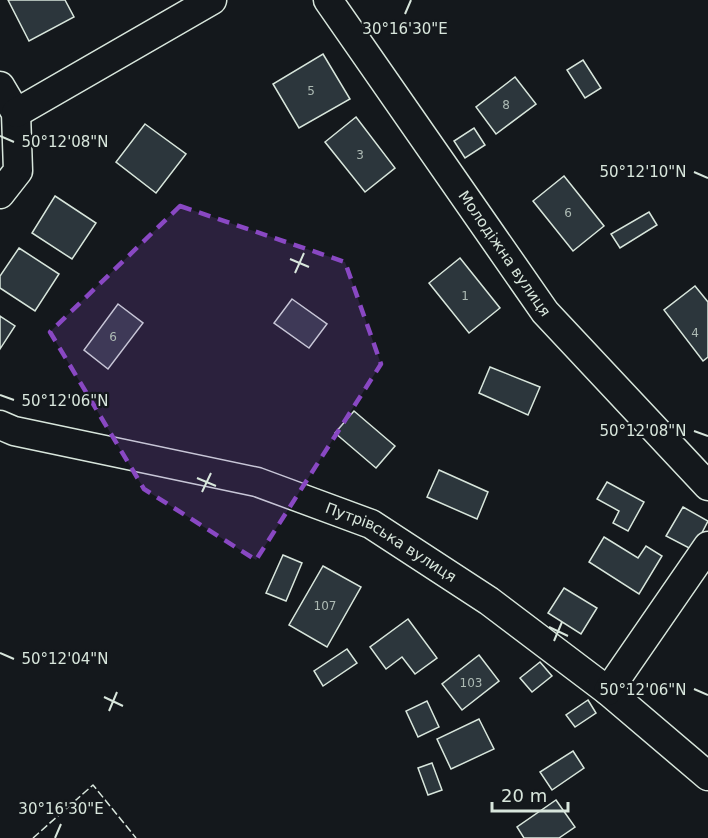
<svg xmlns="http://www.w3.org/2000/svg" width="708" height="838" font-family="'DejaVu Sans',sans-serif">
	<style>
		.building { fill: #2c363c; stroke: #d8e6dc; stroke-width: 1.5 }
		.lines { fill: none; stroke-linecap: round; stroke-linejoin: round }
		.minor-casing { stroke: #d8e6dc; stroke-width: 31 }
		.minor { stroke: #14181c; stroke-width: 28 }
		.fence { stroke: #d8e6dc; stroke-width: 1.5; stroke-dasharray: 8 3; stroke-linecap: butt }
		.marked { fill: #8948c3; fill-opacity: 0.2; stroke: #8948c3; stroke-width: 4.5; stroke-dasharray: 12 8; stroke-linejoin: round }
		.ticks { fill: none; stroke: #d8e6dc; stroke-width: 2 }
		.labels { text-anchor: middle; stroke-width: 4.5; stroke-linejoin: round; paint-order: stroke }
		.number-label { font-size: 12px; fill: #adbab4 }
		.street-label { font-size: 15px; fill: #d8e6dc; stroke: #14181c }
		.ticks-label { font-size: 15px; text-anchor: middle; fill: #d8e6dc; stroke: #14181c; stroke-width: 4.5; stroke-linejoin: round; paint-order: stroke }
	</style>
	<rect width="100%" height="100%" fill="#14181c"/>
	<g class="building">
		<polygon points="8,0 65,0 74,17 29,41"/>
		<polygon points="323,54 350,99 299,128 273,84"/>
		<polygon points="583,60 601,88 585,98 567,70"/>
		<polygon points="515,77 536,104 496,134 476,107"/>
		<polygon points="356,117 395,168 365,192 325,142"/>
		<polygon points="145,124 186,154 156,193 116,162"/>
		<polygon points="474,128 485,145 465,158 454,141"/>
		<polygon points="564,176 604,226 573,251 533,201"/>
		<polygon points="55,196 96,223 72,259 32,233"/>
		<polygon points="649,212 657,225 620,248 611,234"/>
		<polygon points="19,248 59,274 35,311 0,288 0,276"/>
		<polygon points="460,258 500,308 469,333 429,283"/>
		<polygon points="695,286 708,302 708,357 703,361 664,310"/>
		<polygon points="292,299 327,324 309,348 274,323"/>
		<polygon points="118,304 143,323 108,369 84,350"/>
		<polygon points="0,316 15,326 0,349"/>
		<polygon points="490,367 540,387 528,415 479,393"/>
		<polygon points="354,411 395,446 376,468 335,433"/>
		<polygon points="439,470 488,492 477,519 427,497"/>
		<polygon points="607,482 644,502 628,531 613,523 619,511 597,499"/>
		<polygon points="683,507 708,521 693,550 666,536"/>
		<polygon points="604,537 638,558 646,546 662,556 639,594 589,562"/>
		<polygon points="283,555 302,563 286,601 266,593"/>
		<polygon points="323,566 361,587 327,647 289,625"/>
		<polygon points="564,588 597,608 581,634 548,613"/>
		<polygon points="408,619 437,658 415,674 402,657 386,669 370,647"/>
		<polygon points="347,649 357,663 323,686 314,671"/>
		<polygon points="479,655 499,681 462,710 442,684"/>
		<polygon points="540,662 552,676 532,692 520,678"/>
		<polygon points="588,700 596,713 575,727 566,715"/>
		<polygon points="427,701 439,727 418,737 406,711"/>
		<polygon points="479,719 494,749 451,769 437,739"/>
		<polygon points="573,751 584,768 552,790 540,772"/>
		<polygon points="432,763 442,790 428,795 418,768"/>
		<polygon points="556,800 575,827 559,838 524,838 517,827"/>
	</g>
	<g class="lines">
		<defs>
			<g id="minor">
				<path id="s1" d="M328,0L545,312L708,486"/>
				<polyline points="0,86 16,113 18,171 0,194"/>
				<polyline points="16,113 212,0"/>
				<path id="s2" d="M0,425L14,431L257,482L371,524L489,601L608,691L708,776"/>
				<polyline points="608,691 708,546"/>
			</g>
		</defs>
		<use href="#minor" class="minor-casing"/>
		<use href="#minor" class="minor"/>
		<polyline class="fence" points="33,838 93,785 136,838"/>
	</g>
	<path class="marked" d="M180,206L345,262L381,364L256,560L144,489L50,332Z"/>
	<path class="ticks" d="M405,14L411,0M0,136L14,142M694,172L708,178M290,259L309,267M295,273L304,253M0,395L14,400M694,431L708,436M197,478L216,486M202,492L211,473M549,627L568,636M554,641L562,622M0,653L14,659M694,689L708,695M104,697L123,706M109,711L117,692M55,838L61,824"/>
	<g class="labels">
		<g class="number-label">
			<text x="311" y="95">5</text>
			<text x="506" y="109">8</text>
			<text x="360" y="159">3</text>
			<text x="568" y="217">6</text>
			<text x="465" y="300">1</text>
			<text x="695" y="337">4</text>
			<text x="113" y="341">6</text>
			<text x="325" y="610">107</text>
			<text x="471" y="687">103</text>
		</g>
		<g class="street-label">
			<text dy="5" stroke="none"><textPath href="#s1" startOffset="309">Молодіжна вулиця</textPath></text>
			<text dy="5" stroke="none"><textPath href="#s2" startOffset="411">Путрівська вулиця</textPath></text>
		</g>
	</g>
	<g class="ticks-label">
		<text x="405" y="34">30°16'30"E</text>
		<text x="65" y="147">50°12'08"N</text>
		<text x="643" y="177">50°12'10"N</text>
		<text x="65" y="406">50°12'06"N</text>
		<text x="643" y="436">50°12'08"N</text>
		<text x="65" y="664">50°12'04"N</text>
		<text x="643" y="695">50°12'06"N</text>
		<text x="61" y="814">30°16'30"E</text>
	</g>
	<path d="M492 802v9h76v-9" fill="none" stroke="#d8e6dc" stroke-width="3"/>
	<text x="501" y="802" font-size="18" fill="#d8e6dc" stroke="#14181c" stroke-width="4.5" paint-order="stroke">20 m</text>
</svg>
